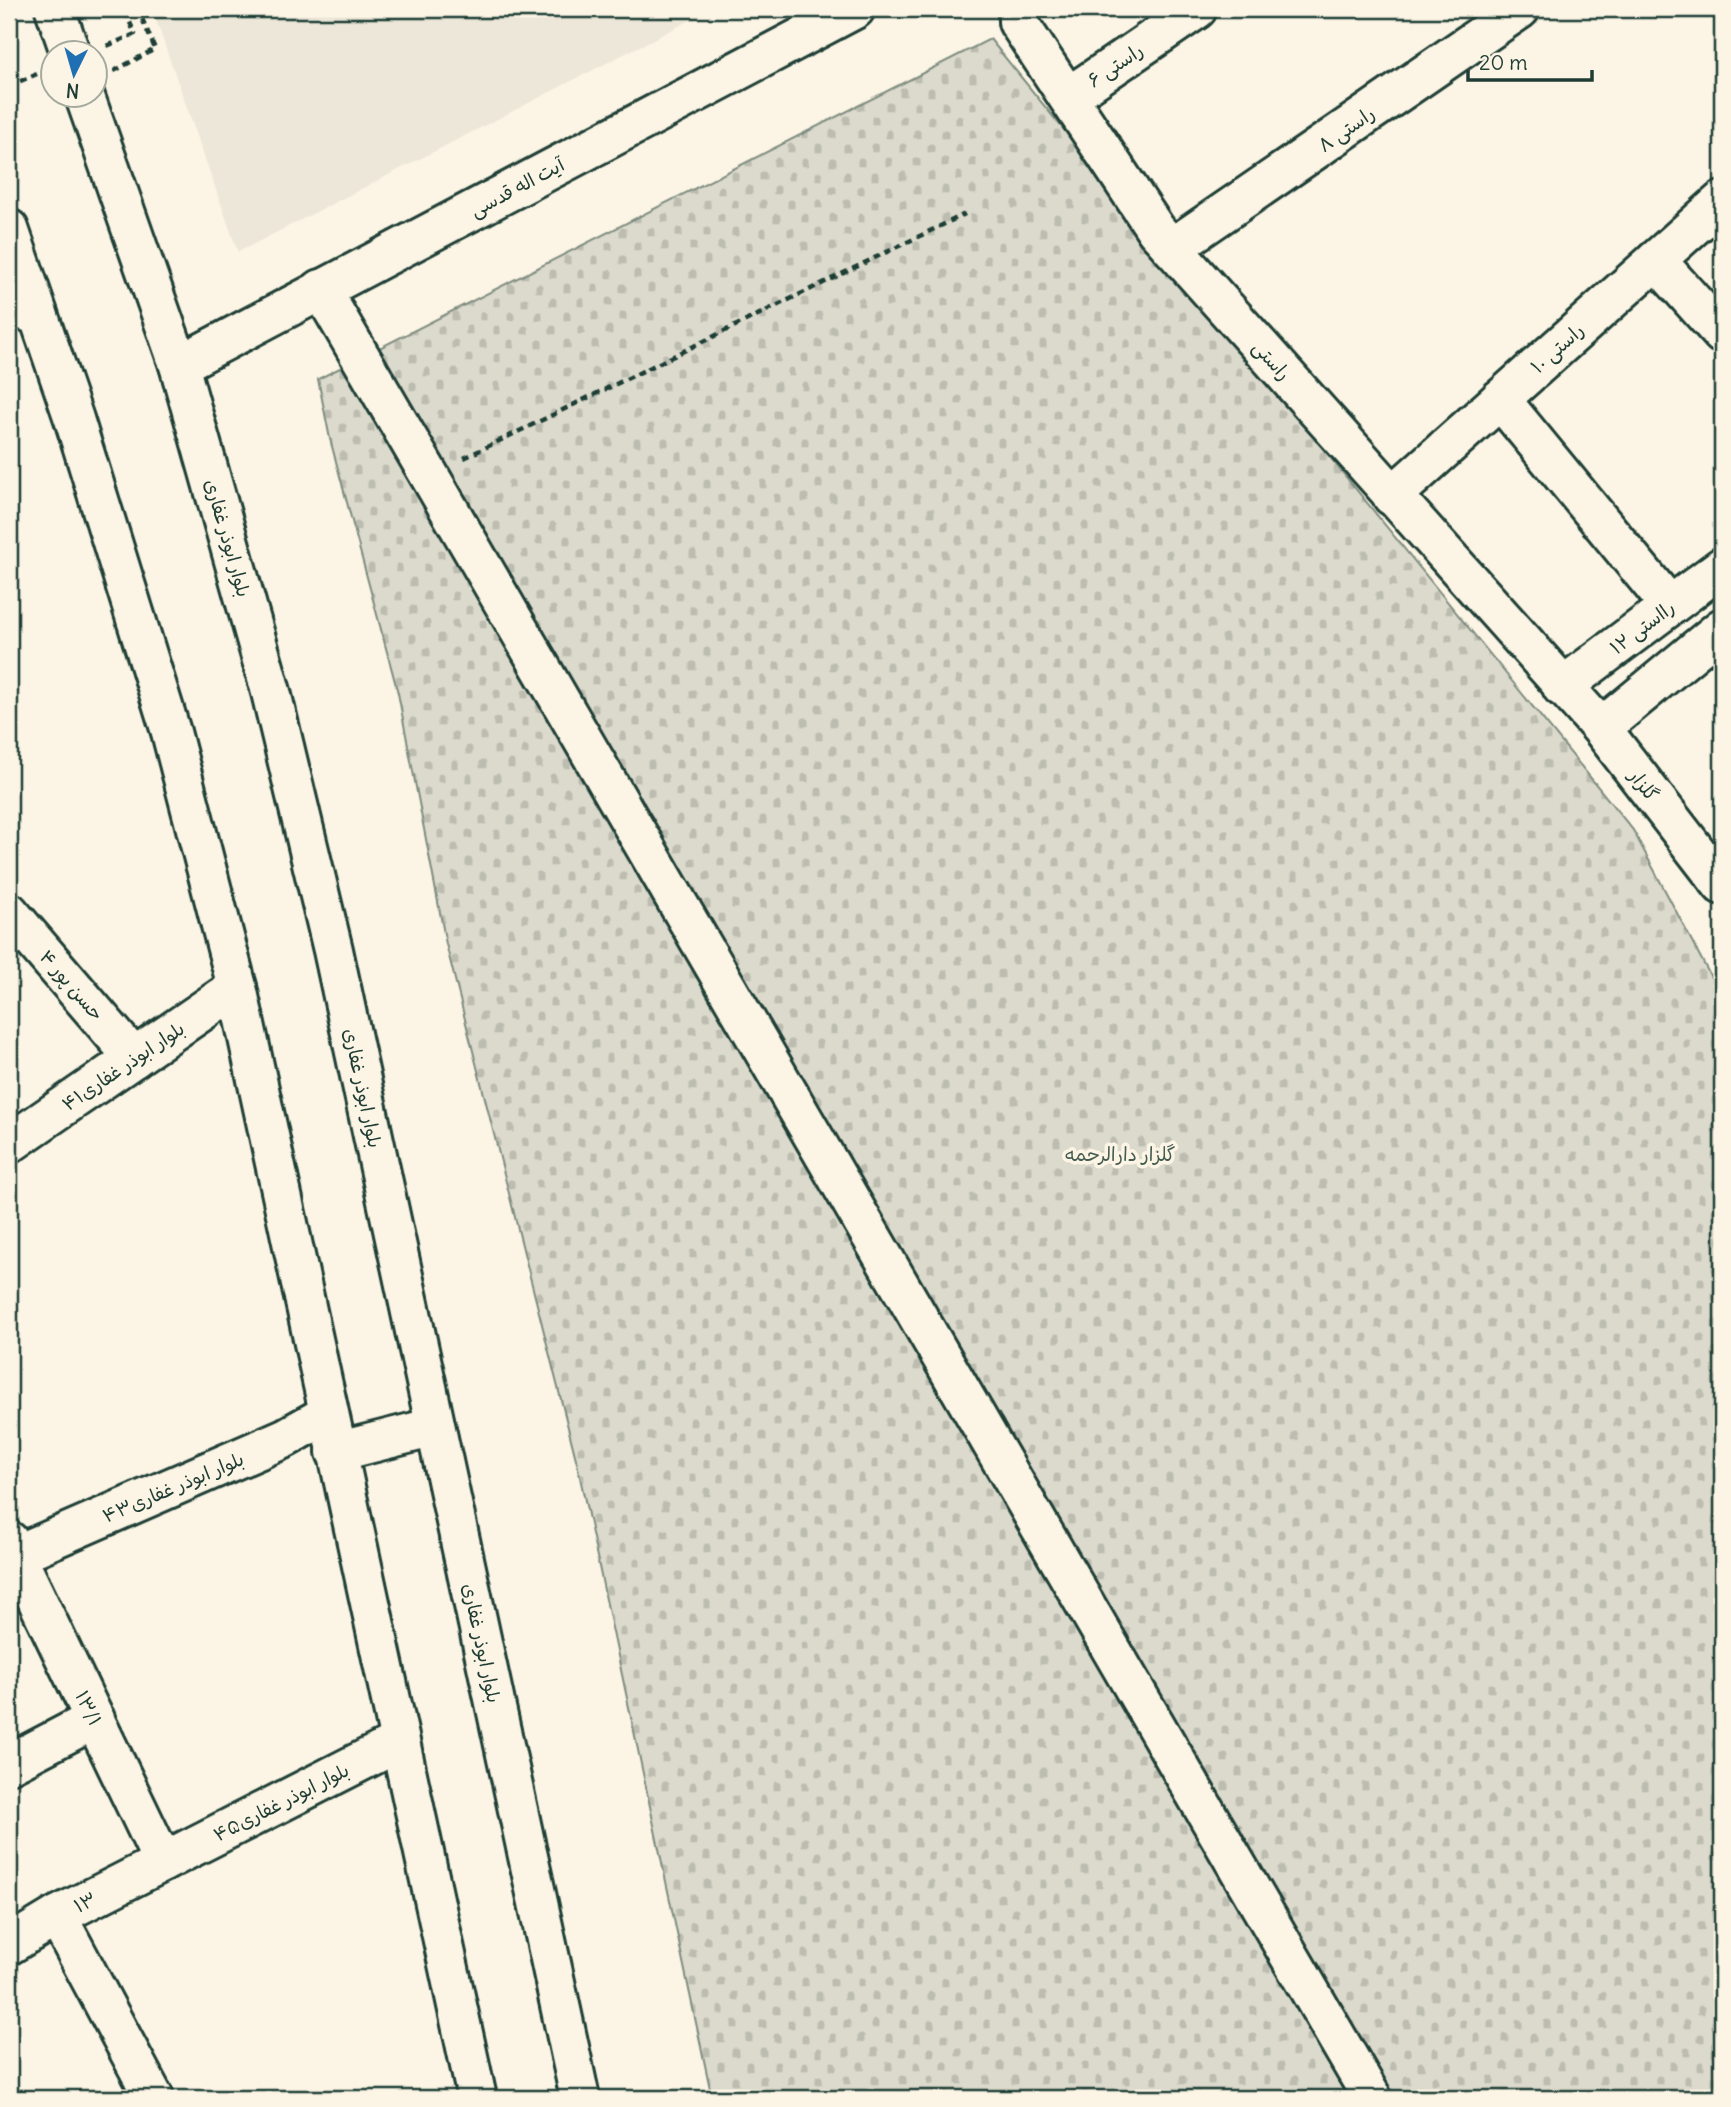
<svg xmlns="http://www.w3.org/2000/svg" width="1731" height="2107" font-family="Delius,'Playpen Sans Arabic',sans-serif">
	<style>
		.built { fill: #ece7d8 }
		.cemetery { fill: url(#cemetery-stones); stroke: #7e8c80; stroke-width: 2 }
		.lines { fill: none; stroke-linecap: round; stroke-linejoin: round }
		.minor-casing { stroke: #1f3d34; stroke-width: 44 }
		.major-casing { stroke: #1f3d34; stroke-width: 44 }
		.path { stroke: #1f3d34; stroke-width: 4.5; stroke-dasharray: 7 5; stroke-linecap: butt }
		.minor { stroke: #fcf5e5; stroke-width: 38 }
		.major { stroke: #fcf5e5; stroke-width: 38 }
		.labels { text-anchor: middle; stroke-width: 7; stroke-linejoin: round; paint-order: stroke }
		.street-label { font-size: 19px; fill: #1f3d34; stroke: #fcf5e5 }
		.park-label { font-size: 19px; fill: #455c52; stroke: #fcf5e5 }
	</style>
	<defs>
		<pattern id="cemetery-stones" width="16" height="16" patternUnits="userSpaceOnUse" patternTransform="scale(1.75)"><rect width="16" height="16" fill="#dcdacc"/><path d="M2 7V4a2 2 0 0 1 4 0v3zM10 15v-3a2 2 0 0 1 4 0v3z" fill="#bcbcb0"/></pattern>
	</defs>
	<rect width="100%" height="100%" fill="#fcf5e5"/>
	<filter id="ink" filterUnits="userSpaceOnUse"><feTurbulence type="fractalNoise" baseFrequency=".0143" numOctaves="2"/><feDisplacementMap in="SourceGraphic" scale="14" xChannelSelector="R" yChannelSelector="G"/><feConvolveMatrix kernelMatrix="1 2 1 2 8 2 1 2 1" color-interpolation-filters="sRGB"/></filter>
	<g filter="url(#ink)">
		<polygon class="built" points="152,9 712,9 238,252"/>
		<polygon class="cemetery" points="990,39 1633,830 1722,998 1722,2098 712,2098 577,1463 446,944 398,693 330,439 318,379"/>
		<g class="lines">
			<defs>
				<g id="minor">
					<polyline points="1018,9 1018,22 1156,230 1601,728 1722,885"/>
					<polyline points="1068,97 1197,9"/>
					<polyline points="1172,248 1520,9"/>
					<polyline points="1656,260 1722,334"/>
					<polyline points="321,289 1372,2098"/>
					<polyline points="9,306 38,315"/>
					<polyline points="179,365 855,9"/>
					<polyline points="1500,399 1670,606"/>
					<polyline points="1392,496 1722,201"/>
					<polyline points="1562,687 1722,567"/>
					<polyline points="1601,728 1722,628"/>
					<polyline points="9,912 134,1058"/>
					<polyline points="9,1144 237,987"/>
					<polyline points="9,1541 163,1862"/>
					<polyline points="9,1558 285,1438 328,1414"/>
					<polyline points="9,1764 95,1719"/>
					<polyline points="57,1916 154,2098"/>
					<polyline points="9,1945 57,1916 399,1742"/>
				</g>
				<g id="major">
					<polyline points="55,9 70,52"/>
					<polyline points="84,94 179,365 271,692 333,950 580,2098"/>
					<polyline points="9,229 74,419 171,732 237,987 477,2098"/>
					<polyline points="336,1452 435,1427"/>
				</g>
			</defs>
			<use href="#minor" class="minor-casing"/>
			<use href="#major" class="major-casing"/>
			<g class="path">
				<polyline points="107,46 135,34 124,9"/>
				<polyline points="114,71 155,49 138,9"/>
				<polyline points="9,86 37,74"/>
				<polyline points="464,458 965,214"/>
			</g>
			<use href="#minor" class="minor"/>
			<use href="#major" class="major"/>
		</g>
	</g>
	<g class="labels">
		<g class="street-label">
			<text transform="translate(1115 65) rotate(-34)" y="7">راستی ۶</text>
			<text transform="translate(1346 129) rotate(-35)" y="7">راستی ۸</text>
			<text transform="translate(517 187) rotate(-28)" y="7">آیت اله قدسی</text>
			<text transform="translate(1557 348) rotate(-42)" y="7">راستی ۱۰</text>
			<text transform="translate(1272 360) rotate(48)" y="7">راستی</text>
			<text transform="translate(228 538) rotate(74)" y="7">بلوار ابوذر غفاری</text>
			<text transform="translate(1642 627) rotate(-37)" y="7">۱۲ رااستی</text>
			<text transform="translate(1644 785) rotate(52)" y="7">گلزار</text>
			<text transform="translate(72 985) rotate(49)" y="7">۴ حسن پور</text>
			<text transform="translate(123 1066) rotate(-34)" y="7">بلوار ابوذر غفاری۴۱</text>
			<text transform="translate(363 1088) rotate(78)" y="7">بلوار ابوذر غفاری</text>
			<text transform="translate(173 1487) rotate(-23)" y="7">بلوار ابوذر غفاری۴۳</text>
			<text transform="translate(482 1643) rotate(78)" y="7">بلوار ابوذر غفاری</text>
			<text transform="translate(89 1708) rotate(64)" y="7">۱۳/۱</text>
			<text transform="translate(281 1802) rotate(-27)" y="7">بلوار ابوذر غفاری۴۵</text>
			<text transform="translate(85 1902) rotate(-27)" y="7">۱۳</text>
		</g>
		<g class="park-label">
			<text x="1120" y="1161">گلزار دارالرحمه</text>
		</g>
	</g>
	<rect width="1731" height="2107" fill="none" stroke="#fcf5e5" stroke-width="35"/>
	<rect x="18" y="18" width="1696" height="2072" fill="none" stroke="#1f3d34" stroke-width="2.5" filter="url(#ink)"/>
	<g transform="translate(74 74) rotate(185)"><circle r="33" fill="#fcf5e5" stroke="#a4ab9e" stroke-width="2"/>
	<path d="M0-5L12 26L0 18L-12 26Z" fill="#1f6fb2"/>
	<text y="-10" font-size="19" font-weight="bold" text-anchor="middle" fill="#1f3d34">N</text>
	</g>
	<path d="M1468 70v10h124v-10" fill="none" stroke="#1f3d34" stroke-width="3.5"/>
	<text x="1479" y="70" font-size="21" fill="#1f3d34" stroke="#fcf5e5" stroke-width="5" paint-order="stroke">20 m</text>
</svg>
